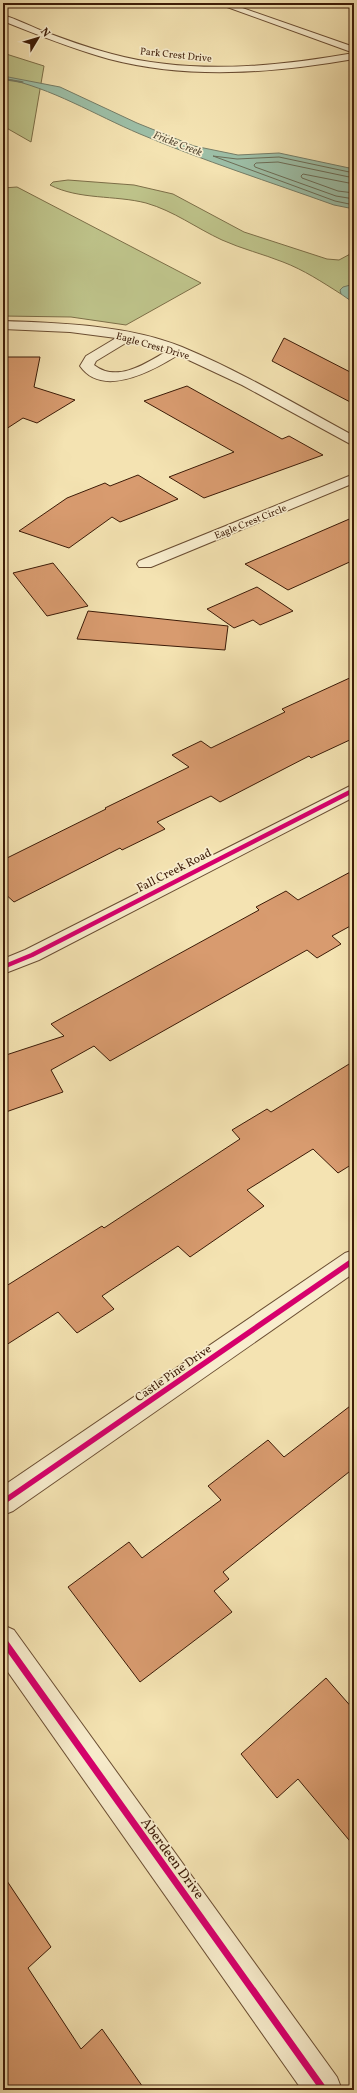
<svg xmlns="http://www.w3.org/2000/svg" width="357" height="2093" font-family="Vollkorn,serif">
	<style>
		.green { fill: #bec38a; stroke: #7d6f48 }
		.water { fill: #9dbfa7; stroke: #767d67 }
		.lines { fill: none; stroke-linecap: round; stroke-linejoin: round }
		.shore { stroke: #6c6d57; stroke-width: 1 }
		.stream { fill: #767d67; fill-rule: evenodd }
		.building { fill: #d89b6f; stroke: #3c1b07 }
		.minor-casing { stroke: #6a4d32; stroke-width: 2 }
		.minor { fill: #f8edcd; fill-rule: evenodd }
		.cycleway-far2-casing { stroke: #f8edcd; stroke-width: 6 }
		.cycleway-far1-casing { stroke: #f8edcd; stroke-width: 8 }
		.cycleway-casing { stroke: #f8edcd; stroke-width: 10 }
		.cycleway-far2 { stroke: #d6006c; stroke-width: 4.5 }
		.cycleway-far1 { stroke: #d6006c; stroke-width: 5.5 }
		.cycleway { stroke: #d6006c; stroke-width: 7 }
		.labels { text-anchor: middle; stroke-width: 3.5; stroke-linejoin: round; paint-order: stroke }
		.far-street-label { font-size: 10px; fill: #3c1b07; stroke: #f8edcd }
		.far-water-label { font-size: 11px; font-style: italic; fill: #594c37; stroke: #f8edcd }
		.street-label { font-size: 12px; fill: #3c1b07; stroke: #f8edcd }
		.near-street-label { font-size: 14px; fill: #3c1b07; stroke: #f8edcd }
	</style>
	<rect width="100%" height="100%" fill="#f4e3b2"/>
	<filter id="stains"><feTurbulence type="fractalNoise" baseFrequency=".005" numOctaves="4"/><feColorMatrix values="0 0 0 0 .2 0 0 0 0 .09 0 0 0 0 .02 0 0 0 .5 -.17"/></filter>
	<radialGradient id="worn" r=".72"><stop offset=".6" stop-color="#630" stop-opacity="0"/><stop offset="1" stop-color="#630" stop-opacity=".3"/></radialGradient>
	<g class="green">
		<polygon points="3,53 44,66 31,142 3,126"/>
		<path d="M68,180L134,185L173,194L244,232L327,259L339,260L354,252V284L341,290V294C322,282 304,270 283,262C263,254 242,249 222,240C196,228 174,211 146,203C115,195 79,200 50,185L53,182Z"/>
		<polygon points="17,187 201,283 126,325 71,317 3,316 3,188"/>
	</g>
	<g class="water">
		<path d="M3,76L60,87L137,123L194,146L238,155L279,153L354,169V209L334,205C270,182 204,161 140,134C95,115 52,88 3,78Z"/>
		<polygon points="354,284 354,303 341,294 340,290 343,287"/>
	</g>
	<g class="lines">
		<g class="shore">
			<polyline points="354,173 279,157 237,159 213,156 335,201 354,205"/>
			<polyline points="354,178 278,162 256,163 254,165 255,167 336,196 354,199"/>
			<polyline points="354,184 303,174 301,176 302,178 338,191 354,193"/>
		</g>
		<polygon class="stream" points="3,78 22,81 24,82 22,83 3,80"/>
	</g>
	<g class="building">
		<polygon points="284,338 354,374 354,404 272,361"/>
		<polygon points="3,357 40,357 34,387 75,400 37,423 23,418 3,431"/>
		<polygon points="187,386 282,439 289,436 323,455 204,498 169,477 234,452 144,401"/>
		<polygon points="138,475 178,499 120,522 112,517 69,548 19,531 67,498 105,483 110,486"/>
		<polygon points="354,517 354,560 288,590 245,564"/>
		<polygon points="53,563 88,606 47,616 13,573"/>
		<polygon points="257,587 293,611 260,625 253,620 234,628 207,609"/>
		<polygon points="88,611 228,626 225,650 77,639"/>
		<polygon points="354,676 354,738 311,758 309,756 220,802 211,796 157,822 165,829 122,850 120,848 14,902 3,892 3,860 106,809 105,808 189,767 172,755 201,741 211,748 285,712 282,709"/>
		<polygon points="354,870 354,924 332,936 341,944 317,958 307,950 110,1061 94,1046 51,1070 63,1092 3,1113 3,1056 64,1036 51,1024 259,910 256,907 286,891 298,900"/>
		<polygon points="354,1061 354,1163 338,1173 313,1149 247,1190 264,1206 190,1257 178,1246 102,1296 114,1309 77,1333 58,1312 3,1347 3,1288 102,1226 104,1228 240,1139 232,1130 267,1109 271,1112"/>
		<polygon points="354,1403 354,1468 223,1572 229,1579 214,1591 232,1612 140,1682 68,1587 129,1542 142,1558 221,1500 208,1486 268,1440 284,1457"/>
		<polygon points="326,1678 354,1710 354,1846 298,1779 277,1798 241,1754"/>
		<polygon points="3,1875 51,1947 28,1968 81,2049 102,2029 145,2090 3,2090"/>
	</g>
	<g class="lines">
		<defs>
			<g id="minor">
				<polygon points="216,3 228,3 354,47 354,53"/>
				<path d="M3,15C16,19 28,25 40,30C64,39 88,48 112,54C190,75 275,67 354,53V59C274,73 189,80 109,59C73,49 38,35 3,21Z"/>
				<path d="M3,321C61,323 128,325 182,347C242,372 297,405 354,436V446L242,385L178,355C154,370 103,399 80,366L86,356L116,338L70,332L3,329ZM129,341L167,351C145,364 117,383 94,365L96,361Z"/>
				<polygon points="354,474 354,483 151,567 139,567 137,564 139,561"/>
				<polygon points="354,784 354,797 39,960 3,974 3,959 25,950"/>
				<polygon points="354,1250 354,1273 13,1511 3,1515 3,1486 345,1253"/>
				<polygon points="3,1625 14,1630 337,2077 342,2090 302,2090 3,1665"/>
			</g>
		</defs>
		<use href="#minor" class="minor-casing"/>
		<use href="#minor" class="minor"/>
		<defs>
			<polyline id="cycleway-far2" points="3,967 32,955 354,790"/>
			<polyline id="cycleway-far1" points="3,1502 354,1260"/>
			<polyline id="cycleway" points="3,1640 324,2090"/>
		</defs>
		<use href="#cycleway-far2" class="cycleway-far2-casing"/>
		<use href="#cycleway-far1" class="cycleway-far1-casing"/>
		<use href="#cycleway" class="cycleway-casing"/>
		<use href="#cycleway-far2" class="cycleway-far2"/>
		<use href="#cycleway-far1" class="cycleway-far1"/>
		<use href="#cycleway" class="cycleway"/>
	</g>
	<g class="labels">
		<g class="far-street-label">
			<text transform="translate(176 54) rotate(6)" y="4">Park Crest Drive</text>
			<text transform="translate(153 345) rotate(16)" y="4">Eagle Crest Drive</text>
			<text transform="translate(250 521) rotate(-22)" y="4">Eagle Crest Circle</text>
		</g>
		<g class="far-water-label">
			<text transform="translate(178 143) rotate(21)" y="4">Fricke Creek</text>
		</g>
		<g class="street-label">
			<text transform="translate(174 870) rotate(-27)" y="4">Fall Creek Road</text>
			<text transform="translate(173 1373) rotate(-35)" y="4">Castle Pine Drive</text>
		</g>
		<g class="near-street-label">
			<text transform="translate(173 1858) rotate(54)" y="5">Aberdeen Drive</text>
		</g>
	</g>
	<rect width="357" height="2093" fill="none" stroke="#f4e3b2" stroke-width="16"/>
	<rect x="4" y="4" width="349" height="2085" fill="none" stroke="#3c1b07" stroke-width="2"/>
	<rect x="8" y="8" width="341" height="2077" fill="none" stroke="#3c1b07"/>
	<g transform="translate(38 38) rotate(52)" stroke="#f8edcd" stroke-width="3" paint-order="stroke">
	<path d="M0-3L7 15L0 10L-7 15Z" fill="#3c1b07"/>
	<text y="-6" font-size="11" font-weight="bold" text-anchor="middle" fill="#3c1b07">N</text>
	</g>
	<rect width="100%" height="100%" filter="url(#stains)"/>
	<rect width="100%" height="100%" fill="url(#worn)"/>
</svg>
